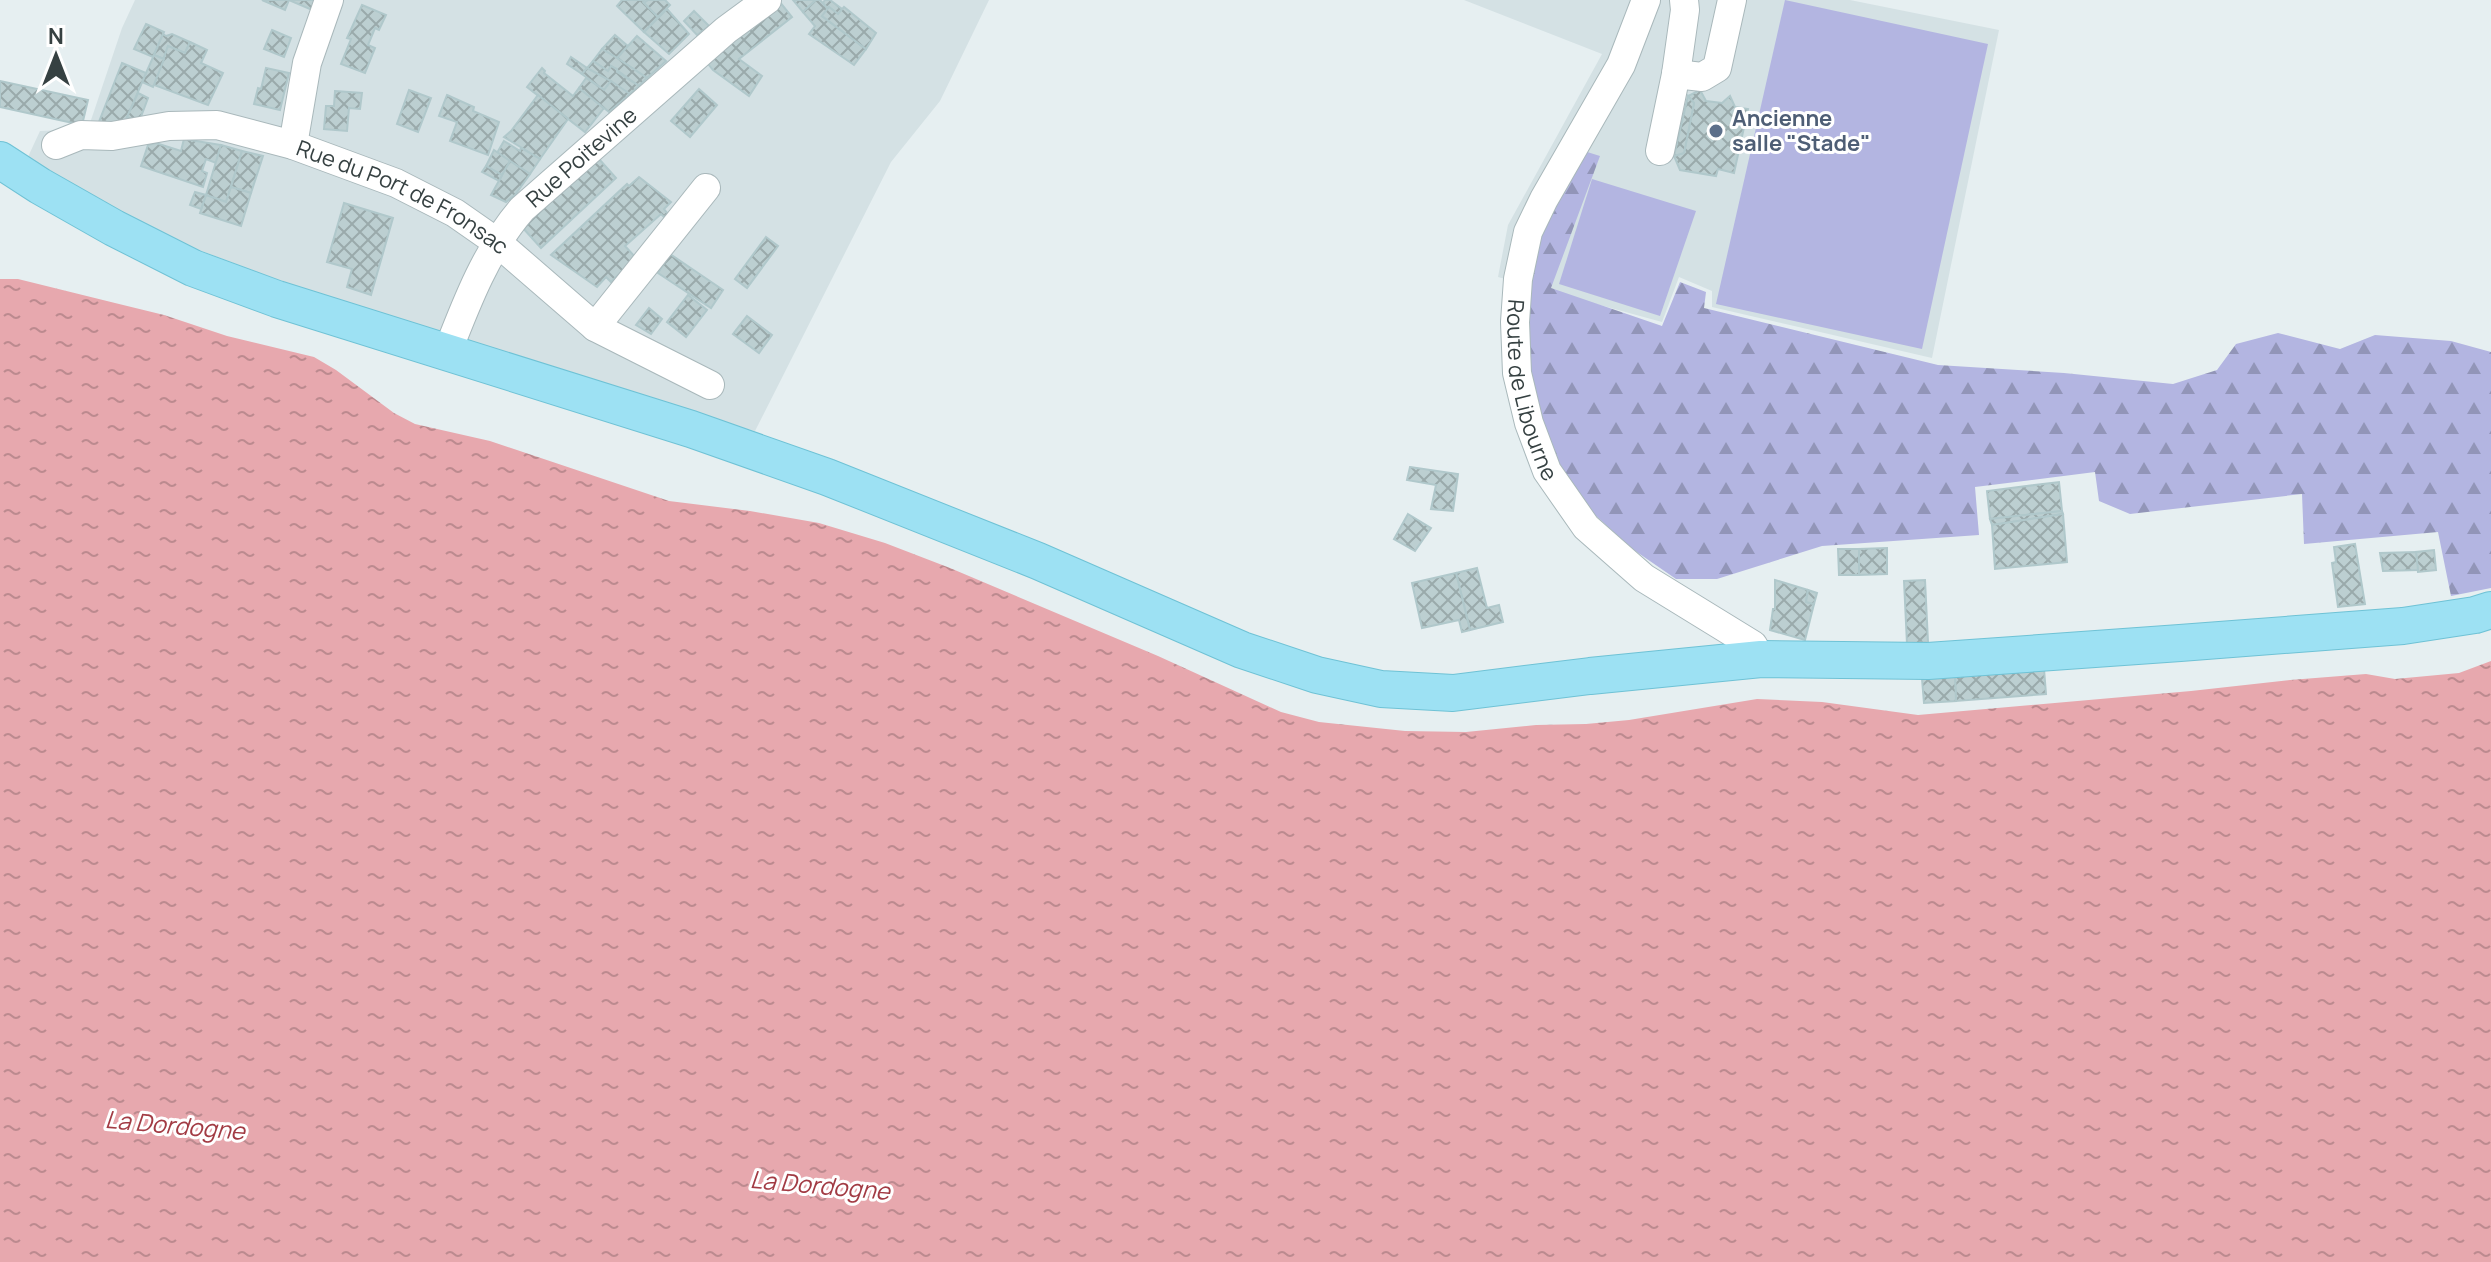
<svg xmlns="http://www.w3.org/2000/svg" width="2491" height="1262" font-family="Manrope,sans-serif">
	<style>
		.residential { fill: #d4e1e4 }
		.forest { fill: url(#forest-firs) }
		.pitch { fill: #b3b5e1 }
		.water { fill: url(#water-ripples) }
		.building { fill: url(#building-cross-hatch); stroke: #b0c8cb; stroke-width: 2 }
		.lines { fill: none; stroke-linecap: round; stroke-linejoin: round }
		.minor-casing { stroke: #a9b8bb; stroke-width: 30 }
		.major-casing { stroke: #6fc2d5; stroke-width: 38 }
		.minor { stroke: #fff; stroke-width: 28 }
		.major { stroke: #9de1f3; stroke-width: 36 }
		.service-dot { fill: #5c6f8a; stroke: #fff; stroke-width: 3 }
		.labels { text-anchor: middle; stroke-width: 6; stroke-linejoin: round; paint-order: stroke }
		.service-label { font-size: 22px; font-weight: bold; fill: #4e5e75; stroke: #fff; text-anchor: start }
		.street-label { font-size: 22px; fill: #364142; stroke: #fff }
		.water-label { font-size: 24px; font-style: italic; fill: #a23b44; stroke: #fff }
	</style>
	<defs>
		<pattern id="forest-firs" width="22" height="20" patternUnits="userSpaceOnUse" patternTransform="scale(2)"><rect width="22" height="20" fill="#b3b5e1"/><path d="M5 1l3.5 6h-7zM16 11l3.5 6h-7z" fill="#9295b8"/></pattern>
		<pattern id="water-ripples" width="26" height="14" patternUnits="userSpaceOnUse" patternTransform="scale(2)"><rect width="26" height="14" fill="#e7a8ae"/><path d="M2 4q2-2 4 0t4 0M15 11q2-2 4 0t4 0" fill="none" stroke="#bc8a8f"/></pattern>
		<pattern id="building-cross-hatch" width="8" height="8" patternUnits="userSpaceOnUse" patternTransform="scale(2)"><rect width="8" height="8" fill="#bccfd1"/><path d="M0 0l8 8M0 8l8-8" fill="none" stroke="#9aaaab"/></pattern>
	</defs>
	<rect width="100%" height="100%" fill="#e6eff1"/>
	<g class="residential">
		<polygon points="135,0 989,0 940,101 891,162 755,431 549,375 394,323 196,249 75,189 27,159 40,131 88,129 122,28"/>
		<polygon points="1464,0 1850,0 1999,30 1932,358 1712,307 1712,291 1679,277 1662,322 1498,277 1508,225 1602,54"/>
	</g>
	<polygon class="forest" points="1584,151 1600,156 1551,288 1662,326 1680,282 1706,292 1704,308 1938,365 2064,373 2173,384 2217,370 2236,344 2278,333 2340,349 2375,335 2451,341 2491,352 2491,588 2451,596 2438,532 2304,544 2302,494 2130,514 2099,501 2095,472 1975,487 1979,535 1822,546 1717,579 1676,579 1631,548 1581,502 1552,456 1527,388 1527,282 1545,221"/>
	<g class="pitch">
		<polygon points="1785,0 1988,44 1922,349 1716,304"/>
		<polygon points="1592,179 1696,211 1660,316 1559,284"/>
	</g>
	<polygon class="water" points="0,279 18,279 115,303 164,315 227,336 314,357 336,370 394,413 415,424 490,441 669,501 750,511 819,523 885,543 950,568 1158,656 1281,712 1319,722 1405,731 1466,732 1536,725 1586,724 1629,720 1757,699 1822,702 1918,715 2191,691 2290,680 2366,674 2395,679 2459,673 2491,661 2491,1262 0,1262"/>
	<g class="building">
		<polygon points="262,0 315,0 312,10 289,0 285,10"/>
		<polygon points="622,0 645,0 643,2 658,17 644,32 617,6"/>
		<polygon points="648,0 665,0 670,5 658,17 644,3"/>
		<polygon points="793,0 816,0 803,12"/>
		<polygon points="816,0 820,0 828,9 822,16 866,49 854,65 809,34 815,26 803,12"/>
		<polygon points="825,0 830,0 842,9 838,14 829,7 828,9 823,3"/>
		<polygon points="779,1 792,17 739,59 762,76 749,96 713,70 705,60"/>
		<polygon points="362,5 386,15 379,30 375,28 368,45 375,48 365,73 341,64 351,39 347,38"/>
		<polygon points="829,7 838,14 844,7 876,33 866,49 822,16"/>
		<polygon points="667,9 689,34 669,54 644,32"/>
		<polygon points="694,11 709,26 697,35 684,21"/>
		<polygon points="146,24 164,32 153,57 134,49"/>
		<polygon points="272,30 291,38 284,57 264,49"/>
		<polygon points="163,34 166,36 172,34 190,42 185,53 168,46 164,59 154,55"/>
		<polygon points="615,35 628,46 617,58 602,49"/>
		<polygon points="637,36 666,61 647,78 617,58"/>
		<polygon points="190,42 207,50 201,63 223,73 208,105 154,85 168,46 185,53"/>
		<polygon points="602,49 617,58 647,78 639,86 611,66 608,71 593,61"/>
		<polygon points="154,55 164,59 153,87 142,82"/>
		<polygon points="571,57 587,68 582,74 567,64"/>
		<polygon points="593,61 608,71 611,66 617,69 617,72 639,86 630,94 587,68"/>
		<polygon points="122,63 146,73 124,125 97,127"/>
		<polygon points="266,68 289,73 280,110 254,104 258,88 261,89"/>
		<polygon points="542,68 545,71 544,73 573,96 579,88 604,108 585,132 527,87"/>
		<polygon points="587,68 611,81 604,90 582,74"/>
		<polygon points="586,78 604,90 611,81 630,94 609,112 579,88"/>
		<polygon points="0,81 88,100 82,125 0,107"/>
		<polygon points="699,89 717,105 690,137 671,121"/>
		<polygon points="409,90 431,98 418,132 397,124"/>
		<polygon points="1700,90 1706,101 1722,103 1730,96 1735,107 1748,109 1734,173 1718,169 1716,176 1680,170 1674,156 1684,153 1694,103 1688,96"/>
		<polygon points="335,91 362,93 360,109 349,108 347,131 324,129 326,106 334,106"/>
		<polygon points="138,93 148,98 139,122 127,117"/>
		<polygon points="447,95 474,107 473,111 499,122 488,155 450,141 457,122 439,116"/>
		<polygon points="538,95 568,119 540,159 504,137 511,131"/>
		<polygon points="1688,96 1694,103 1684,153 1674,156"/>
		<polygon points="184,139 221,145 216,163 206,159 202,171 207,173 203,187 141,166 148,145 156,143 181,151"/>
		<polygon points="504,141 520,151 521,148 540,159 530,174 497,153"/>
		<polygon points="221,145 242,151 226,202 206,195"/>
		<polygon points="494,150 510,161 502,175 486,166"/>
		<polygon points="242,151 263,156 251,193 231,187"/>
		<polygon points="599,159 616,178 541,248 522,227"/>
		<polygon points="510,161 530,174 515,195 506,202 491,195"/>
		<polygon points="486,166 502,175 499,181 482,172"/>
		<polygon points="639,177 671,202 664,209 668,214 664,217 661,214 625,246 636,258 611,282 606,277 597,287 551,255 627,184 629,186"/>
		<polygon points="231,187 251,193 241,226 200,213 206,195 226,202"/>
		<polygon points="195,192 206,195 201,209 190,205"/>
		<polygon points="344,203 393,218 371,295 347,287 352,269 327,262"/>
		<polygon points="766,237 778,246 747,288 735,279"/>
		<polygon points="670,254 723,290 711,308 658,273"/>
		<polygon points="688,295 707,310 686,337 667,322"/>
		<polygon points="649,308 662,319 651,334 636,325"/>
		<polygon points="747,316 772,335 759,353 733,334"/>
		<polygon points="1410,467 1458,474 1453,511 1431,509 1436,485 1407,480"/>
		<polygon points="2059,482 2062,511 1990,519 1987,491"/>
		<polygon points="2062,511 2063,514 1992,525 1990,519"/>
		<polygon points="1408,514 1431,528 1415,551 1394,539"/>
		<polygon points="2063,514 2067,562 1995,569 1992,525"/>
		<polygon points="2355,544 2365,604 2338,607 2332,563 2336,562 2334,547"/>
		<polygon points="1887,548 1887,574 1859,575 1859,549"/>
		<polygon points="1838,549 1859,549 1859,575 1839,575"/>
		<polygon points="2434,550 2436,570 2418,572 2416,552"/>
		<polygon points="2416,552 2418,570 2383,571 2380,553"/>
		<polygon points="1477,568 1487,608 1499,605 1503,622 1470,630 1456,573"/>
		<polygon points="1456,573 1470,630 1462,632 1459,620 1422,628 1412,583"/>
		<polygon points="1775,580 1808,590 1806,602 1814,604 1805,640 1770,630 1773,609 1775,609"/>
		<polygon points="1925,580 1928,642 1907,644 1904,581"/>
		<polygon points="1808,590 1817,593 1814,604 1806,602"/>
		<polygon points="2044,669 2046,694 1956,701 1955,677"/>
		<polygon points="1955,677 1956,701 1924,703 1922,679"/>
	</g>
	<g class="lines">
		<defs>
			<g id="minor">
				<path id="s1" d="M1646,0L1621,65L1544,199L1528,232L1518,279L1515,322L1517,373L1529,423L1547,471L1586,527L1644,578L1753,645L1761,659"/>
				<polyline points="1676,74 1702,77 1717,68 1732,0"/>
				<path id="s2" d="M56,145L81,135L112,136L169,126L217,125L293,145L396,183L455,213L498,243L595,327L710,385"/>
				<polyline points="293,145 307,63 329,0"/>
				<polyline points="1660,151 1676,74 1685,10 1684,0"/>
				<polyline points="595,327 706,188"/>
				<path id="s3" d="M447,353C466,304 487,249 522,209L726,30L767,0"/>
			</g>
			<polyline id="major" points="0,160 40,186 114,228 193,268 277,299 691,429 827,477 1038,561 1242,650 1317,675 1381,689 1453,693 1590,676 1761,659 1928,661 2180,643 2403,626 2475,615 2491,610"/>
		</defs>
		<use href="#minor" class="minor-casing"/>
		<use href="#major" class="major-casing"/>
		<use href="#minor" class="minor"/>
		<use href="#major" class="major"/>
	</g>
	<circle class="service-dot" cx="1716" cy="131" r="8"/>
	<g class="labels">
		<g class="service-label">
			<text x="1732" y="126">Ancienne<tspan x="1732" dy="25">salle "Stade"</tspan></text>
		</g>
		<g class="street-label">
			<text dy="8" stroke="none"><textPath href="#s3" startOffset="242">Rue Poitevine</textPath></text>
			<text dy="8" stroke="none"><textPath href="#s2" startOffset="364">Rue du Port de Fronsac</textPath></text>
			<text dy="8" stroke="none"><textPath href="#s1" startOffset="422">Route de Libourne</textPath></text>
		</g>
		<g class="water-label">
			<text transform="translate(175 1126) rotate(5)" y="8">La Dordogne</text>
			<text transform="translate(820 1186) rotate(5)" y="8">La Dordogne</text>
		</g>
	</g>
	<g transform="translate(56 56)" stroke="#ffffff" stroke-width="6" paint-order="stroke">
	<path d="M0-6L14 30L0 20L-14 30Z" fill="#364142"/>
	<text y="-12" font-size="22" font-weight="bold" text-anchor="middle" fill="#364142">N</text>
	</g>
</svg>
